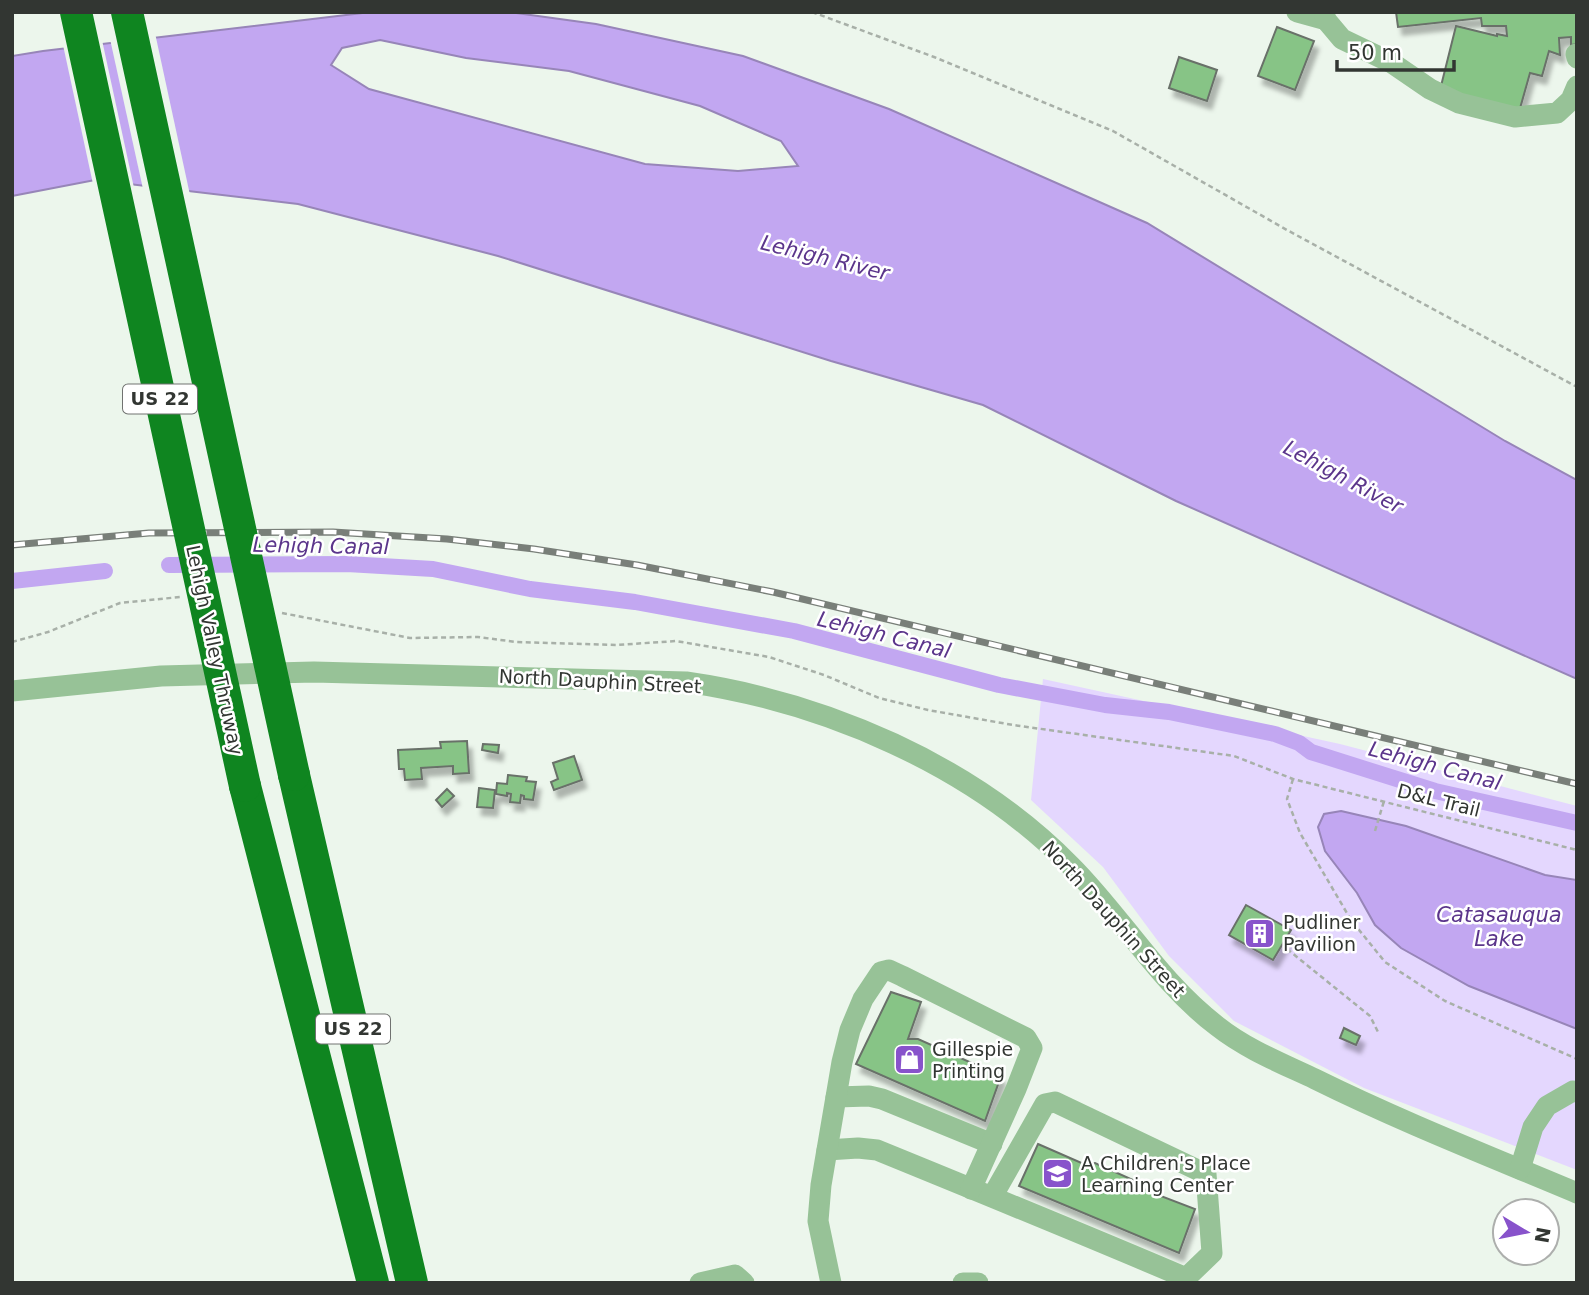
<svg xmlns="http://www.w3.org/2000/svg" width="1589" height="1295" font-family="'DejaVu Sans',sans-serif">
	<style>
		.green { fill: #e4d7fe }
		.water { fill: #c2a7f1; stroke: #9785b8; stroke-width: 2; fill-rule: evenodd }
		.pier { fill: #ecf6ec }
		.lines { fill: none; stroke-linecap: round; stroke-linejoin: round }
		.canal { stroke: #c2a7f1; stroke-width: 16 }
		.building { fill: #87c486; stroke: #697169; stroke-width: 2; filter: url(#shadow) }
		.path { stroke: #a8b0a8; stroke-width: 2.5; stroke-dasharray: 5 3.5; stroke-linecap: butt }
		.minor { stroke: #97c297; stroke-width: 21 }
		.highway { stroke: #0f8520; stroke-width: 32 }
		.rail-casing { stroke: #797f79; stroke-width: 7 }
		.rail { stroke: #fff; stroke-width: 4.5; stroke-dasharray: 13; stroke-linecap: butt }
		.highway-bridge { stroke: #0f8520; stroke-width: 32 }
		.labels { text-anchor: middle; stroke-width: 5; stroke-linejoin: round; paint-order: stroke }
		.shield { fill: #fff; stroke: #707270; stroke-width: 2 }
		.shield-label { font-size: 18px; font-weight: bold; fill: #323632 }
		.street-label { font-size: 19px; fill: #323632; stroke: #fff }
		.poi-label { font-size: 19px; fill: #323632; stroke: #fff; text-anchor: start }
		.water-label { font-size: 21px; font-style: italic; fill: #5b358b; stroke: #fff }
	</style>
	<defs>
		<filter id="shadow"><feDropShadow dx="4.5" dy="8" stdDeviation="2" flood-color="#0004"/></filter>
	</defs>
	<rect width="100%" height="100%" fill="#ecf6ec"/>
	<polygon class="green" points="1043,679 1340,744 1577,806 1577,1170 1364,1088 1234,1021 1169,956 1103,867 1031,800"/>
	<g class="water">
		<path d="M371,12H509L596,24L743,56L889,109L1147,223L1505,441L1577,480V679L1176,501L983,405L831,361L498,256L298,204L95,180L12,196V56L43,51ZM380,40L466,58L569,71L700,106L781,141L798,166L738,171L645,164L369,89L331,65L342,48Z"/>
		<polygon points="1341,811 1406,826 1545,875 1577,880 1577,1029 1469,986 1401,948 1375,925 1357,893 1325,851 1318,827 1324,814"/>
	</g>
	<g class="pier">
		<polygon points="155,33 190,195 143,189 110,39"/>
		<polygon points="102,40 134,188 93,184 63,45"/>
	</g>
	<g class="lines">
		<g class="canal">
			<polyline points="169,565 347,564 433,569 530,589 635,602 794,631 999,685 1105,705 1169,712 1275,734 1299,743 1311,752 1435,791 1577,823"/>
			<polyline points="12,581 105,571"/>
		</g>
	</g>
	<g class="building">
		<polygon points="1396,12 1577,12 1577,44 1571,45 1571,37 1559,38 1560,55 1549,51 1542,76 1530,73 1519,112 1440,90 1456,26 1497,36 1497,34 1507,36 1506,26 1482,26 1481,18 1398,27"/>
		<polygon points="1277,27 1314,41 1295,90 1258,76"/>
		<polygon points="1179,57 1217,70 1207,101 1169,88"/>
		<polygon points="467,741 469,773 453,774 453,766 421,768 422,779 405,780 404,769 399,769 398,750 441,748 440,742"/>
		<polygon points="483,744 499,745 498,753 482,750"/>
		<polygon points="574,756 582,780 554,790 551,782 558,779 553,763"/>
		<polygon points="508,775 527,777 526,781 536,782 533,800 524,799 524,796 521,795 520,803 510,802 511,794 507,793 507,796 496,794 497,783 507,784"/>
		<polygon points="479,788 495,790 493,808 477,807"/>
		<polygon points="447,789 454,796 442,807 436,800"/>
		<polygon points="1246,905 1291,930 1273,960 1229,935"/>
		<polygon points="891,992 921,1002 908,1039 918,1039 1001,1076 985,1121 856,1064"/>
		<polygon points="1344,1028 1360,1036 1356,1045 1340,1038"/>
		<polygon points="1038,1144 1086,1165 1095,1163 1142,1184 1145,1190 1195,1209 1179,1253 1019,1186"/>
	</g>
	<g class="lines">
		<g class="path">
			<polyline points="812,12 934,57 1113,131 1287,230 1577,387"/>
			<polyline points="282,613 410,638 478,637 516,642 617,645 676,641 769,657 824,675 879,698 928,710 1013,725 1234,756 1293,779 1577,850"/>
			<polyline points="12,642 48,632 120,603 180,597"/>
			<polyline points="1293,779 1287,799 1300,833 1351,920 1385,962 1445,1001 1577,1059"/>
			<polyline points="1375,831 1384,801"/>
			<polyline points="1287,949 1370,1016 1378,1032"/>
		</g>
		<g class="minor">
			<polyline points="1297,12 1326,20"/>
			<polyline points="1324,12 1326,20 1342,39 1392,63 1430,89 1459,103 1515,117 1557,113 1571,100 1577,86"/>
			<polyline points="1576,54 1577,58"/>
			<path d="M12,691L161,676L314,672L686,682C825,702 972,765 1071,866C1122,917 1159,982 1217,1026C1246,1049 1281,1063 1315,1079C1400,1121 1489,1156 1577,1193"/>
			<polyline points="836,1097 869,1096 882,1099 992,1144"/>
			<path d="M827,1150L858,1148L877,1150C980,1192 1083,1234 1186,1278L1212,1253L1206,1174L1055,1102L1045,1104L992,1197"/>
			<polyline points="1520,1169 1533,1127 1547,1106 1573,1091 1577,1092"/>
			<polyline points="700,1283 735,1275 744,1283"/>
			<polyline points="831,1283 818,1221 821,1185 842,1062 850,1030 863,999 881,972 889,970 902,976 1026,1038 1032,1048 1016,1089 971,1189"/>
			<polyline points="963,1283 978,1283"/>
		</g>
		<g class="highway">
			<polyline points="294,775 412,1283"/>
			<polyline points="245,786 373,1283"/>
		</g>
		<defs>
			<polyline id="rail" points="12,545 149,533 333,532 447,539 534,549 637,565 773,592 1577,784"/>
		</defs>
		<use href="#rail" class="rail-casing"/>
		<use href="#rail" class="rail"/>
		<g class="highway-bridge">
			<polyline points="76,12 245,786"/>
			<polyline points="127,12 294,775"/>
		</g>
	</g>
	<defs>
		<symbol id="building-square" viewBox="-11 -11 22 22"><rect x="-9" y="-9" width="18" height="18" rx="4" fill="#8853cb" stroke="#fff"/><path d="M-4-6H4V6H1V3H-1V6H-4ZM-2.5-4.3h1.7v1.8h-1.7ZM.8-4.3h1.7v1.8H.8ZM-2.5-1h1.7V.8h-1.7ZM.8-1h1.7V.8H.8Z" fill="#fff"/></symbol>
		<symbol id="shop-square" viewBox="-11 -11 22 22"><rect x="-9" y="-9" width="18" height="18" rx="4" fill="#8853cb" stroke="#fff"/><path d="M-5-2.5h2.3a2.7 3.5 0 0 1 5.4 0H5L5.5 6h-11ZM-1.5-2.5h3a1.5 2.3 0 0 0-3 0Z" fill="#fff"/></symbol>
		<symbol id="school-square" viewBox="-11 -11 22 22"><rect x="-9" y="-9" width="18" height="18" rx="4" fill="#8853cb" stroke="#fff"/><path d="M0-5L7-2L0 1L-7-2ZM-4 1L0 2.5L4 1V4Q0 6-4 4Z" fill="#fff"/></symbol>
	</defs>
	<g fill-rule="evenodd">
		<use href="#building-square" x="1242" y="916" width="35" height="35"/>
		<use href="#shop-square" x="892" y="1042" width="35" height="35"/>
		<use href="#school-square" x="1040" y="1156" width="35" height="35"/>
	</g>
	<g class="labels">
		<g class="shield">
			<rect x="123" y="384.5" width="74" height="29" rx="5"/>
			<rect x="316" y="1014.5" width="74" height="29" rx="5"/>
		</g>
		<g class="shield-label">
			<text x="160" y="405">US 22</text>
			<text x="353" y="1035">US 22</text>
		</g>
		<g class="street-label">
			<text transform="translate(215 650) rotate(78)" y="7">Lehigh Valley Thruway</text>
			<text transform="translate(600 681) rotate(3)" y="7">North Dauphin Street</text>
			<text transform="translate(1439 800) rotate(14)" y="7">D&amp;L Trail</text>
			<text transform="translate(1114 919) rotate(48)" y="7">North Dauphin Street</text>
		</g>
		<g class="poi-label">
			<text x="1283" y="929">Pudliner<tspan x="1283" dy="22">Pavilion</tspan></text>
			<text x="932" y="1056">Gillespie<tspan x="932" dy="22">Printing</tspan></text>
			<text x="1081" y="1170">A Children's Place<tspan x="1081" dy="22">Learning Center</tspan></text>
		</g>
		<g class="water-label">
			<text transform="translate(825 258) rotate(14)" y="7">Lehigh River</text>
			<text transform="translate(1343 477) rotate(28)" y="7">Lehigh River</text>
			<text transform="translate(321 546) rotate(1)" y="7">Lehigh Canal</text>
			<text transform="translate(884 635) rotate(14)" y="7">Lehigh Canal</text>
			<text transform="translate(1435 766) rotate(15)" y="7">Lehigh Canal</text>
			<text x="1499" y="922">Catasauqua<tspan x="1499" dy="24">Lake</tspan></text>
		</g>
	</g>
	<rect width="1589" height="1295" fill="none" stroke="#323632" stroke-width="28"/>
	<g transform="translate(1526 1232) rotate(100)"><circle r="33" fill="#ffffff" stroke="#adafad" stroke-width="2"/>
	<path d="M0-5L12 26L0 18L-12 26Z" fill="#8853cb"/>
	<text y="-10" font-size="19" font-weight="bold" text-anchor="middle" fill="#323632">N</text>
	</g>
	<path d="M1337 60v10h117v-10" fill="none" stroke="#323632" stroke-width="3.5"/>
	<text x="1348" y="60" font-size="21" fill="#323632" stroke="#ffffff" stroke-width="5" paint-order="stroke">50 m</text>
</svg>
